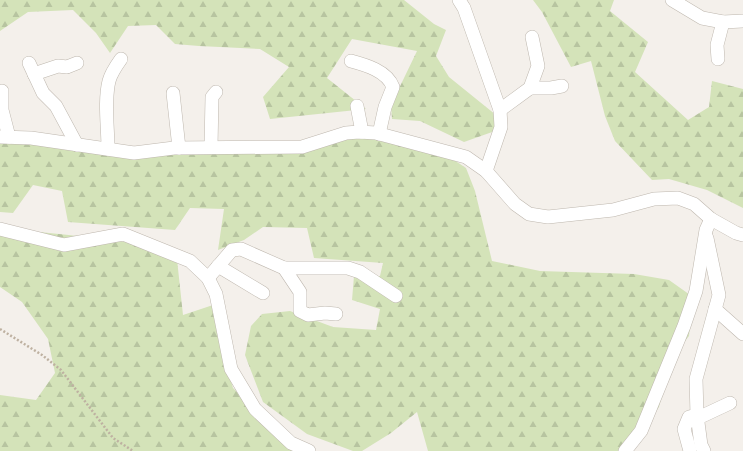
<svg xmlns="http://www.w3.org/2000/svg" width="743" height="451" font-family="'Work Sans',sans-serif">
	<style>
		.forest { fill: url(#forest-firs) }
		.lines { fill: none; stroke-linecap: round; stroke-linejoin: round }
		.minor-casing { stroke: #beb7ae; stroke-width: 14 }
		.path { stroke: #beb1a1; stroke-width: 2.5; stroke-dasharray: 2 2; stroke-linecap: butt }
		.minor { stroke: #fff; stroke-width: 13 }
	</style>
	<defs>
		<pattern id="forest-firs" width="22" height="20" patternUnits="userSpaceOnUse"><rect width="22" height="20" fill="#d4e3b9"/><path d="M5 1l3.5 6h-7zM16 11l3.5 6h-7z" fill="#b7c4a0"/></pattern>
	</defs>
	<rect width="100%" height="100%" fill="#f4f0eb"/>
	<g class="forest">
		<polygon points="0,0 404,0 434,24 446,30 436,56 449,77 496,115 495,131 464,142 420,121 392,119 391,105 417,51 352,39 327,78 366,109 270,119 263,97 289,67 260,49 199,46 175,44 156,25 128,26 110,53 96,33 73,10 28,12 0,31"/>
		<polygon points="533,0 614,0 610,11 648,42 635,72 688,120 709,107 712,81 743,89 743,208 707,190 669,179 652,180 615,141 605,116 591,61 571,67 542,12"/>
		<polygon points="0,131 113,151 184,155 293,148 361,136 442,152 466,168 475,191 492,261 540,271 634,274 669,280 693,297 689,336 670,360 659,407 634,444 623,451 428,451 417,412 391,433 362,451 353,451 307,434 263,402 245,355 251,326 262,314 290,311 333,327 376,330 380,309 352,300 354,276 380,276 383,263 314,258 307,228 263,227 244,240 218,250 224,209 190,208 175,230 68,222 62,191 33,185 13,213 0,212"/>
		<path d="M0,229C59,233 118,240 176,250L183,315L219,303V341L233,388L272,427L306,451H0V395L36,400L55,373L48,339L22,302L0,287Z"/>
	</g>
	<g class="lines">
		<defs>
			<g id="minor">
				<polyline points="459,0 464,8 500,110 501,127 486,171"/>
				<polyline points="672,0 702,18 723,22 743,21"/>
				<polyline points="718,59 717,45 723,22"/>
				<path d="M351,61C366,65 387,71 393,87L385,107L379,134"/>
				<polyline points="29,63 43,93 56,106 77,145"/>
				<polyline points="34,74 58,66 67,67 77,63"/>
				<polyline points="530,88 551,88 562,86"/>
				<polyline points="2,91 2,110 9,137"/>
				<polyline points="173,93 179,148"/>
				<polyline points="357,106 362,132"/>
				<polyline points="500,110 530,88 538,66 532,37"/>
				<polyline points="0,137 31,138 134,153 174,148 302,147 346,133 359,132 376,133 466,157 486,171 515,204 529,214 548,217 613,210 654,199 678,198 694,204 711,219 736,233 743,235"/>
				<polyline points="211,147 212,97 216,92"/>
				<path d="M108,149C108,128 104,101 109,81C111,73 116,66 121,59"/>
				<polyline points="0,229 64,245 123,234 190,261 208,278 216,294 231,369 255,409 291,443 309,451"/>
				<polyline points="218,266 263,293"/>
				<polyline points="284,268 348,268 360,272 396,296"/>
				<polyline points="208,278 232,250 241,249 284,268 300,292 300,311 308,315 325,313 336,314"/>
				<polyline points="715,309 743,334"/>
				<polyline points="698,418 730,403"/>
				<polyline points="625,451 641,431 684,326 696,291 706,230 711,219"/>
				<polyline points="690,451 684,429 689,417 697,415"/>
				<polyline points="704,451 701,445 697,415 696,379 719,295 707,238"/>
			</g>
		</defs>
		<use href="#minor" class="minor-casing"/>
		<polyline class="path" points="0,329 42,355 61,370 113,438 133,451"/>
		<use href="#minor" class="minor"/>
	</g>
</svg>
